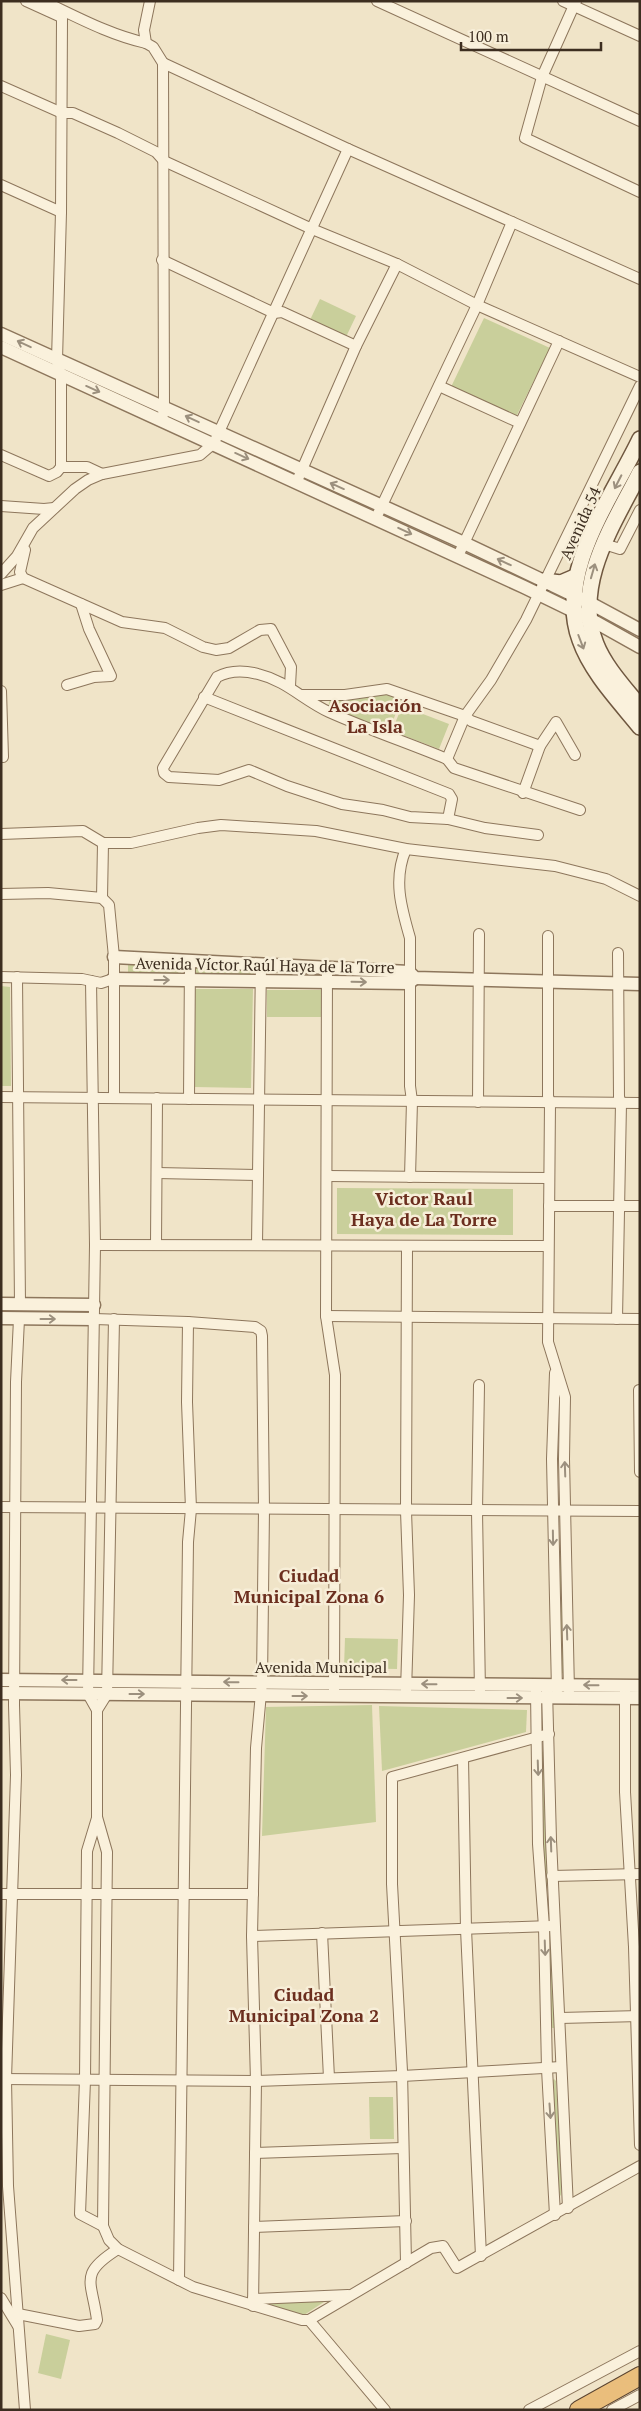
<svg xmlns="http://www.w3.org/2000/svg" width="641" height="2411" font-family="'PT Serif',serif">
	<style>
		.green { fill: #c9cf9b }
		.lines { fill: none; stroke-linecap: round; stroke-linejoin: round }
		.minor-casing { stroke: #8d765c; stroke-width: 12 }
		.tertiary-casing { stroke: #8d765c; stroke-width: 15 }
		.secondary-casing { stroke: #6f573f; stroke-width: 18 }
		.trunk-casing { stroke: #5b4430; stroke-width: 20 }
		.minor { stroke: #faf1dc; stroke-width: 10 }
		.tertiary { stroke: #faf1dc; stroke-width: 12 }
		.secondary { stroke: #faf1dc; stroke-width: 15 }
		.trunk { stroke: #eabe7c; stroke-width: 18 }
		.oneway { stroke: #9c907e }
		.labels { text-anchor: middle; stroke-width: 5; stroke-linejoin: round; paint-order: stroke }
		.street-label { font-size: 16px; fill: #3d2e20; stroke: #f7eed8 }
		.neighbourhood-label { font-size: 18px; font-weight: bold; fill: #6b2e1e; stroke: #f7eed8 }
	</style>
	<rect width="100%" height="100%" fill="#f0e4c8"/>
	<g class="green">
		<polygon points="320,299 356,316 346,337 310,320"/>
		<polygon points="484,318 550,348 516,417 451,387"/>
		<polygon points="386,693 401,700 389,731 328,707 330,699"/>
		<polygon points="402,706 449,724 439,749 392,731"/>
		<polygon points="128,964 181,966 181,974 128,973"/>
		<polygon points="195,966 253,969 253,977 195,977"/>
		<polygon points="1,986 10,987 11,1086 1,1086"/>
		<polygon points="195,989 253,989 251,1088 194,1087"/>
		<polygon points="267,990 322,990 323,1017 267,1017"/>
		<polygon points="337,1188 513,1189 513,1235 337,1234"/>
		<polygon points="560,1521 561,1523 564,1674 560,1672"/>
		<polygon points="345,1638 398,1639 397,1669 344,1668"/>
		<polygon points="372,1705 376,1822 262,1836 266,1707"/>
		<polygon points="379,1706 527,1710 526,1732 382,1771"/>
		<polygon points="544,1751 549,1884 544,1884 542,1752"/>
		<polygon points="551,1937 555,2028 550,2028 549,1938"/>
		<polygon points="554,2079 556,2081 561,2158 561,2196 559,2193 552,2081"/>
		<polygon points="369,2097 393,2097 394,2139 370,2139"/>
		<polygon points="327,2300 304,2315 267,2304 268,2303"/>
		<polygon points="46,2334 70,2340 61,2379 38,2373"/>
	</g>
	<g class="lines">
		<defs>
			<g id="minor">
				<polyline points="26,1 59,16"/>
				<path d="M43,1C77,17 110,35 146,43"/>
				<polyline points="150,1 144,30 146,43 153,47 163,63 164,406 163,415"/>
				<polyline points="377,1 640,121"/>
				<polyline points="563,1 640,36"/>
				<polyline points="576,1 542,77 525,138 640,192"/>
				<polyline points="163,63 348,149 640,279"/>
				<polyline points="1,86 62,113 73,113 118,133 156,152 164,161 312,229 397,264 477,305 640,377"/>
				<polyline points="1,185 61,212"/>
				<polyline points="162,260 274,313 282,312 356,346"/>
				<polyline points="439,386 520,423"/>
				<polyline points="1,455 49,476 57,472 61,467 61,375 57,360 61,212 62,18"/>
				<polyline points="61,467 87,467 102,474"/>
				<polyline points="297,481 356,346 397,264"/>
				<polyline points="1,506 44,509 54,508"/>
				<polyline points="376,518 477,305 512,222"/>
				<polyline points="604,544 620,549 640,510"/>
				<polyline points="25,550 20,572 23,578 122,622 165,628 203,647 216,650 229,648 260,630 271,629 291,667 290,686"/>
				<polyline points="458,556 559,341"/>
				<polyline points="1,574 17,556 33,528 75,489 88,480 102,474 200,455 214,443 348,149"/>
				<polyline points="1,585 23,578"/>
				<polyline points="67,685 94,677 111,676 89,629 81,604"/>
				<polyline points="1,691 3,757"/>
				<polyline points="302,695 345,695 387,689 465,716 471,721 540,746"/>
				<polyline points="204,697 449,794 452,799 448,819"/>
				<polyline points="447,759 465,716 491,680 526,620 640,386"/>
				<polyline points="523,793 540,746 556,722 575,755"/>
				<polyline points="1,834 83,831 103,843 131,843 198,828 221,825 316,831 406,849 555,866 606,879 640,896"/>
				<path d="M538,835L485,828L448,819L410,817L383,810L342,804L287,786L249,770L219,780L169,777L164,773L163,768L217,677C230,670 243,670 258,674C287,681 303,700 329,712C367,729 408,743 447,759L454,768L580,810"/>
				<polyline points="103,843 102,898 109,905 114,957 114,1098"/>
				<path d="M406,849C393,879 401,907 410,938V1086L412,1101L410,1177"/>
				<polyline points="1,894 48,893 102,898"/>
				<polyline points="548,936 548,1096 550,1103 548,1342 565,1397 564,1459 569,1691"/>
				<polyline points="327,968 326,1316 335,1375 334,1690"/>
				<polyline points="1,977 82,979 101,983 113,979"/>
				<polyline points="17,977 20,1305"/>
				<polyline points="91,981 95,1245 88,1694 97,1710 97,1817 107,1852 103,2226 109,2240 118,2249 193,2287 302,2320 309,2320 431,2248 443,2246 457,2268 640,2166"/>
				<polyline points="1,1097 640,1103"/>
				<polyline points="189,1099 190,960"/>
				<polyline points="478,1102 479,934"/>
				<polyline points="157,1173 258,1175"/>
				<polyline points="328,1176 549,1178"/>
				<polyline points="549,1206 640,1206"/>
				<polyline points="156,1244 157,1098"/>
				<polyline points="257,1244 261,964"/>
				<polyline points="95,1245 548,1246"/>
				<polyline points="326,1316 640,1319"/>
				<polyline points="19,1319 16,1382 14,1705 16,1775 6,2079 8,2186 25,2410"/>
				<polyline points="94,1319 188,1322 255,1327 261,1331 262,1336 264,1509 262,1682 256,1748 252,1936 256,2081 253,2306"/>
				<polyline points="617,1319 621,1103 619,1097 618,953"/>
				<polyline points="555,1373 552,1459 557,1691"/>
				<polyline points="479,1385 477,1511 480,1692"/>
				<polyline points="639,1390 640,1472"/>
				<polyline points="1,1507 640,1511"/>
				<polyline points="547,1690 551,1840 568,2208"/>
				<polyline points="406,1691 409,1595 406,1511 407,1247"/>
				<polyline points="536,1691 538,1844 544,1927 547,2069 555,2215"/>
				<polyline points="625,1691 625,1792 634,1947 640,2145"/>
				<polyline points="97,1710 107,1694 114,1319"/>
				<polyline points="463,1758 466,1929 481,2256"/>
				<polyline points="97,1818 87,1851 85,2080 80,2214 103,2226"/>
				<polyline points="552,1876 640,1874"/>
				<polyline points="1,1894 253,1894"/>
				<polyline points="322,1933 329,2078"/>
				<polyline points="252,1936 551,1926"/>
				<polyline points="560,2018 640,2016"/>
				<polyline points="1,2079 256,2081 402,2076 561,2067"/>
				<polyline points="255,2153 402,2148"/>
				<polyline points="254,2227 406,2221"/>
				<polyline points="406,2263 402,2071 392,1884 392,1777 549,1734"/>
				<polyline points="179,2280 188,1542 191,1509 187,1402 188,1322"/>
				<polyline points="1,2298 18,2326"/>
				<polyline points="253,2299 348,2295"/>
				<path d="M18,2314L79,2326L95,2324L97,2320C92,2281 78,2274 118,2249"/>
				<polyline points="309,2320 385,2410"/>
				<polyline points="529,2410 640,2351"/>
				<polyline points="612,2410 640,2395"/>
			</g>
			<g id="tertiary">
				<polyline points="1,334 464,543 590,603 640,630"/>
				<polyline points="1,347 524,587 590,619 640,647"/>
				<polyline points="114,957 409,972 415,978 640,984"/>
				<polyline points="113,979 409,983 415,978"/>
				<polyline points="1,1304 94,1305"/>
				<polyline points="1,1318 94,1319"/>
				<polyline points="1,1680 640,1686"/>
				<polyline points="1,1693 640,1698"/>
			</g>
			<g id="secondary">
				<path d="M640,439C612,498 555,572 580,640C591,672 619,701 640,727"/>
				<path d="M640,472C614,524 572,584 596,644C605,667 625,688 640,707"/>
				<polyline points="544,581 561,583 575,577"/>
			</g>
			<polyline id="trunk" points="579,2410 640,2376"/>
		</defs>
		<use href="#minor" class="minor-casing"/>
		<use href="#tertiary" class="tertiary-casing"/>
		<use href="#secondary" class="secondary-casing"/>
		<use href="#trunk" class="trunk-casing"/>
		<use href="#minor" class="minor"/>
		<use href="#tertiary" class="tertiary"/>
		<use href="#secondary" class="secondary"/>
		<use href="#trunk" class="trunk"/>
	</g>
	<defs><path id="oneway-shaft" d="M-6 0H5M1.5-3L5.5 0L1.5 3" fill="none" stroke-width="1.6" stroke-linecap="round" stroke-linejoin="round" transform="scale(1.25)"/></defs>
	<g class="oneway">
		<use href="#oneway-shaft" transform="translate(24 344) rotate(-155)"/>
		<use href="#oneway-shaft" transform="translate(93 389) rotate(24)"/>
		<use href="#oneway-shaft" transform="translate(192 419) rotate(-155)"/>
		<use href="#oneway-shaft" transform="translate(242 456) rotate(24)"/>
		<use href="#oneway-shaft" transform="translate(618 482) rotate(117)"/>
		<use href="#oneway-shaft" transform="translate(337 486) rotate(-156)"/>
		<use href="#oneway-shaft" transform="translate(405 531) rotate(25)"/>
		<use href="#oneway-shaft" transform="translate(504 562) rotate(-155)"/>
		<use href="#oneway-shaft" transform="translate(593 571) rotate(-74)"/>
		<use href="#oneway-shaft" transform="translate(581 642) rotate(69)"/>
		<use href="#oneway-shaft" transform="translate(162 980)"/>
		<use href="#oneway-shaft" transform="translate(359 982) rotate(1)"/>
		<use href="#oneway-shaft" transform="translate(48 1319)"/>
		<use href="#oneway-shaft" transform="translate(565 1469) rotate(-92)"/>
		<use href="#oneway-shaft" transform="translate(553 1538) rotate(89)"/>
		<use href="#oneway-shaft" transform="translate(567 1632) rotate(-92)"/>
		<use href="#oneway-shaft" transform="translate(69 1680) rotate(-180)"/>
		<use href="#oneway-shaft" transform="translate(231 1682) rotate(-179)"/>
		<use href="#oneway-shaft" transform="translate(429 1684) rotate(-179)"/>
		<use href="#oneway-shaft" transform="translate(591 1685) rotate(-179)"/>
		<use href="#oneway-shaft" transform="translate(137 1694)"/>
		<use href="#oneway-shaft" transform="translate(300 1696)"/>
		<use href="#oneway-shaft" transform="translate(515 1698)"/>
		<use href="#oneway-shaft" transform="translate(538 1768) rotate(88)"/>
		<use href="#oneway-shaft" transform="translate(551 1844) rotate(-92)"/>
		<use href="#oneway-shaft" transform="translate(545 1948) rotate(88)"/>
		<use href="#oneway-shaft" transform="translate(550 2111) rotate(86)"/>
	</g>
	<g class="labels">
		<g class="street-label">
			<text transform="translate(580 523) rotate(-66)" y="6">Avenida 54</text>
			<text transform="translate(265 965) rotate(1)" y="6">Avenida Víctor Raúl Haya de la Torre</text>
			<text x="321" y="1673">Avenida Municipal</text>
		</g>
		<g class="neighbourhood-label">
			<text x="375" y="712">Asociación<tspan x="375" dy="21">La Isla</tspan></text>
			<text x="424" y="1205">Victor Raul<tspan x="424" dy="21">Haya de La Torre</tspan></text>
			<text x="309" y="1582">Ciudad<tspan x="309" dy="21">Municipal Zona 6</tspan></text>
			<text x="304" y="2001">Ciudad<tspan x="304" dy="21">Municipal Zona 2</tspan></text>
		</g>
	</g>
	<rect width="641" height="2411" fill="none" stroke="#3d2e20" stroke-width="5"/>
	<path d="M461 42v8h140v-8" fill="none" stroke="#3d2e20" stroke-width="2.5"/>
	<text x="468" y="42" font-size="15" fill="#3d2e20" stroke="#f7eed8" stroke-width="4" paint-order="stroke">100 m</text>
</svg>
